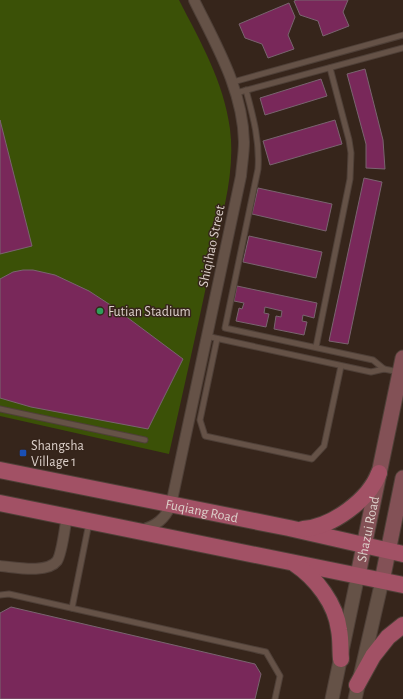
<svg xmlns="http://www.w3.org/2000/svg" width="403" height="699" font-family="'Alegreya Sans',sans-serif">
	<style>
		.green { fill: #3b5107 }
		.building { fill: #79285a; stroke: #79646f }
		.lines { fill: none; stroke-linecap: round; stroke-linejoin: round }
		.service-casing { stroke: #4f4038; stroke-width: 7 }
		.minor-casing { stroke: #4f4038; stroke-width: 12 }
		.tertiary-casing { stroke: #4f4038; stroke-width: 15 }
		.secondary-casing { stroke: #4f4038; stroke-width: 17 }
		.primary-casing { stroke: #4f4038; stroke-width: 18 }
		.service { stroke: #655247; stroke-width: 5 }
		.minor { stroke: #655247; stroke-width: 10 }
		.tertiary { stroke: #655247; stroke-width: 13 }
		.secondary { stroke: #835156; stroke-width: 15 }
		.primary { stroke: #a25165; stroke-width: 16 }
		.leisure-dot { fill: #2e9e5b; stroke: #36251b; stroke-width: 1.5 }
		.transit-dot { fill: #1a4fb4; stroke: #36251b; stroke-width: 1.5 }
		.labels { text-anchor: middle; stroke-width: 3; stroke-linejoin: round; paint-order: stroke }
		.street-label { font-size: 14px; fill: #dcd0ca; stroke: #36251b }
		.poi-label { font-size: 14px; fill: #dcd0ca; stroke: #36251b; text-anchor: start }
	</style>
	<rect width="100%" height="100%" fill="#36251b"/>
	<path class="green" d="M0,0H179C200,41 224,82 230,129C236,175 220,223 210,268C197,330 183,392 169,454L0,416Z"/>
	<g class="building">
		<polygon points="297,0 348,0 343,12 349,26 323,36 318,21 300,15 294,1"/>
		<polygon points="289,3 295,17 288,35 294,49 268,58 262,44 245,38 239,24"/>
		<polygon points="365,69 383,140 385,169 366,168 366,144 347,74"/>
		<polygon points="321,79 327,96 265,115 260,98"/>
		<polygon points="0,120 32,246 0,254"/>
		<polygon points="335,120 342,144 270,165 263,141"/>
		<polygon points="364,178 382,182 348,344 329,341"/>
		<polygon points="258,188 332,204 326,231 252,214"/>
		<polygon points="249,236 322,252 316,278 243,262"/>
		<polygon points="23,270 33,270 55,275 89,291 112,306 183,359 148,429 31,407 0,398 0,279 13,272"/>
		<polygon points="237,286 317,303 314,318 303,315 302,321 307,322 304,335 274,329 276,316 281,317 282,311 265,307 264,313 269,314 266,327 236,321 239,308 242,309 244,303 234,301"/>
		<polygon points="11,607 255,664 261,674 255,699 0,699 0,613"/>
	</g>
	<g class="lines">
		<defs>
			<g id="service">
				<polyline points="233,82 403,35"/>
				<path d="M246,90C253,116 260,141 258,169L225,328L373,360L384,369"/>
				<polyline points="236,93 403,48"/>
				<polyline points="206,336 371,372 384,369 399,372"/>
				<polyline points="217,339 200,420 205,436 312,459 324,446 341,366"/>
				<polyline points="316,347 350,179 351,153 349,140 330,68"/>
				<polyline points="0,409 145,440"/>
				<polyline points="0,595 9,594 266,652 280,676 275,699"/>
				<polyline points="72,608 89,523"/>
			</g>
			<g id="minor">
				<path d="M141,530C156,526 165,519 171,505L241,176C242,164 244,153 244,142C243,90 216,45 194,0"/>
				<path d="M0,566C14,567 47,574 57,561C62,554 65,526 67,516"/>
			</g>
			<g id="tertiary">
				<polyline points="332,699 358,575"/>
				<polyline points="355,699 382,581"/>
			</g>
			<g id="secondary">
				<path id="s1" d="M358,575L403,358"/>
				<polyline points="382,581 403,478"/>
			</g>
			<g id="primary">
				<path id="s2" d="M0,470L289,528L403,554"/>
				<polyline points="0,503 403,585"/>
				<path d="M303,529C332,527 369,500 379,473"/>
				<path d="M295,564C316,578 336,604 339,630C341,640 340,649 341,659"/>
				<polyline points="357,685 373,656 388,637 403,625"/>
			</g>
		</defs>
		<use href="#service" class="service-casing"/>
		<use href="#minor" class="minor-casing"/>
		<use href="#tertiary" class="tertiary-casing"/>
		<use href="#secondary" class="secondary-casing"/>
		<use href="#primary" class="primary-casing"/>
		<use href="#service" class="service"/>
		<use href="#minor" class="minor"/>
		<use href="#tertiary" class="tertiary"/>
		<use href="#secondary" class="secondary"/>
		<use href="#primary" class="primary"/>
	</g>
	<circle class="leisure-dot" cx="100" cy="311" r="4"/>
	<rect class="transit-dot" x="19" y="449" width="8" height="8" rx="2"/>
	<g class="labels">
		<g class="street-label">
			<text transform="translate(211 246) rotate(-78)" y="5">Shiqihao Street</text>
			<text dy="5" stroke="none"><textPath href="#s2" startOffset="206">Fuqiang Road</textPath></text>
			<text dy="5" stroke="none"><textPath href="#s1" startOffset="47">Shazui Road</textPath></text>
		</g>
		<g class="poi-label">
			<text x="108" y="316">Futian Stadium</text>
			<text x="31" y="450">Shangsha<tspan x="31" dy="16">Village 1</tspan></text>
		</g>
	</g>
</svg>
